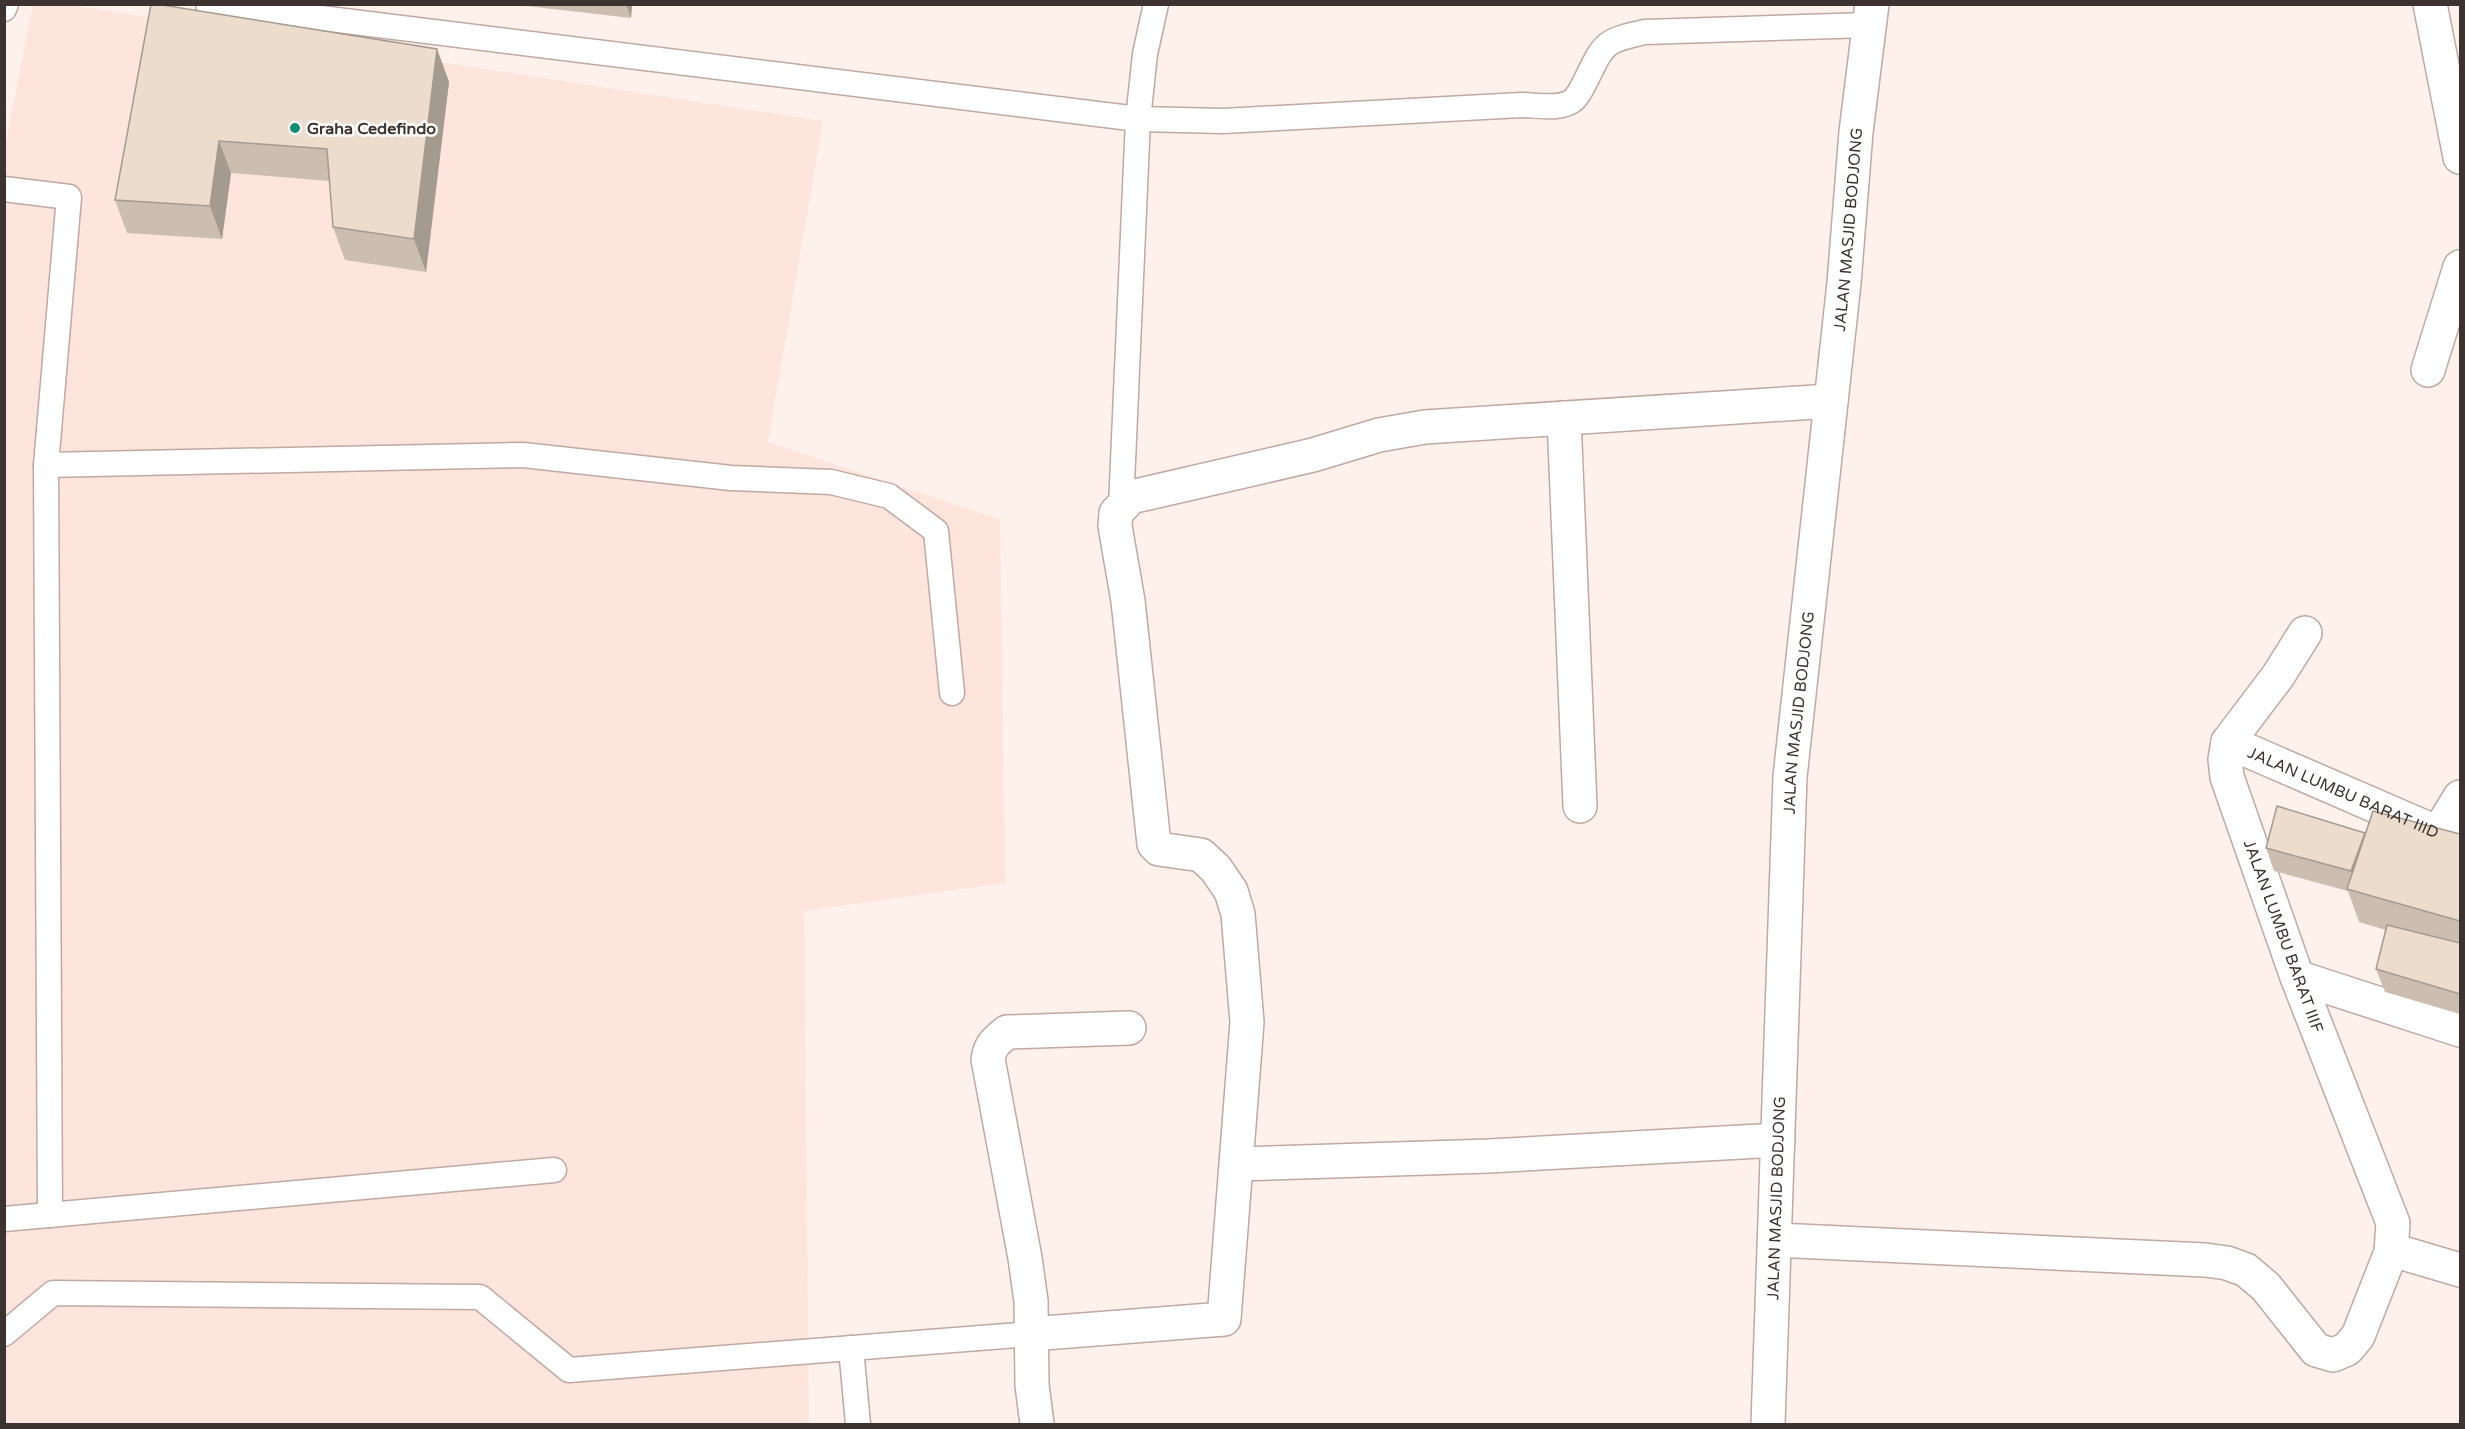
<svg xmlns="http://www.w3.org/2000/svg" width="2465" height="1429" font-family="'Varela Round',sans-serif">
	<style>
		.built { fill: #fde4dc }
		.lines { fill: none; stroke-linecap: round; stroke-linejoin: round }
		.service-casing { stroke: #bfa9a2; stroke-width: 27 }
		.minor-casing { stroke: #bfa9a2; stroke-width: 36 }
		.tertiary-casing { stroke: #bfa9a2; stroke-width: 36 }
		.service { stroke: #fff; stroke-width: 24 }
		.minor { stroke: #fff; stroke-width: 33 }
		.tertiary { stroke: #fff; stroke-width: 33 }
		.wall { fill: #cbbdb0 }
		.shaded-wall { fill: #a59a90 }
		.building { fill: #ecdccd; stroke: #a59a90; stroke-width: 1.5 }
		.poi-dot { fill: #138d70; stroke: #fff; stroke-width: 2 }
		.labels { text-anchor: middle; stroke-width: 5; stroke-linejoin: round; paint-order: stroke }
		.poi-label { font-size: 16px; font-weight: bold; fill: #3c3330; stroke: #fff; text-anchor: start }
		.street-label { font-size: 16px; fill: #3c3330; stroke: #fff }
	</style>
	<rect width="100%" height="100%" fill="#fef1ec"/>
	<polygon class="built" points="33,4 69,5 823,121 768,442 1000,520 1005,883 804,911 809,1424 5,1424 4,152"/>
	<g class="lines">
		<defs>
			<g id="service">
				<path d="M208,4L1138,119L1223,121L1521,105C1537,105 1559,110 1572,101C1578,97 1582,88 1585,82C1604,44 1602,41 1645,32L1869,25"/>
				<polyline points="4,9 6,4"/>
				<polyline points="4,189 69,197 46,465 523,455 731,478 831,482 889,496 936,531 952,693"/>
				<polyline points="46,465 50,1215"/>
				<polyline points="1121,507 1138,119 1145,54 1156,4"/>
				<polyline points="4,1219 554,1170"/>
				<polyline points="4,1334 53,1293 480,1297 569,1370 1031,1334"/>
				<polyline points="851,1348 858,1424"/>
			</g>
			<g id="minor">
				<polyline points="2430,4 2460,157"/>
				<polyline points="2428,370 2460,267"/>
				<polyline points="1564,418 1580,806"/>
				<path id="s1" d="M2228,742L2438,833L2460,840"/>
				<polyline points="2438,833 2460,797"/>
				<polyline points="2297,977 2460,1030"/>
				<polyline points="1238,1164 1489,1156 1778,1140"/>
				<polyline points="1775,1240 2205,1260 2227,1263 2246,1270 2266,1287 2316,1350 2333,1355 2347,1349 2358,1336 2391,1252 2393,1223 2297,977 2227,777 2225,759 2228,742 2278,676 2305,633"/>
				<polyline points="2391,1252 2406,1254 2460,1270"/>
				<polyline points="1031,1334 1224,1319 1247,1022 1238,914 1231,891 1216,869 1201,855 1159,849 1154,844 1128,601 1115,526 1116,513 1131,497 1313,455 1379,435 1425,427 1831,401"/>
				<path d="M1037,1424L1032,1385L1031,1301L1025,1258L988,1059C990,1045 997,1040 1007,1032L1129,1028"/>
			</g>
			<g id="tertiary">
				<path id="s2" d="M1768,1424L1790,777L1844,283L1856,132L1872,4"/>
			</g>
		</defs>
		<use href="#service" class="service-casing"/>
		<use href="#minor" class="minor-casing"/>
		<use href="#tertiary" class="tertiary-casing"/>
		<use href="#service" class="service"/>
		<use href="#minor" class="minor"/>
		<use href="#tertiary" class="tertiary"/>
	</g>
	<g class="wall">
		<polygon points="151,4 437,49 449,82 426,272 345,260 333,227 330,181 231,173 222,239 127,233 115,200"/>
		<polygon points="509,4 632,4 631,18"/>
		<polygon points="2365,833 2460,834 2460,1014 2385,992 2376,969 2386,930 2359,922 2348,891 2274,871 2266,848"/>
	</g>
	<g class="shaded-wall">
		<polygon points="626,4 632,4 631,18"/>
		<polygon points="437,49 449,82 426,272 414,239"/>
		<polygon points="219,141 231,173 222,239 210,206"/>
		<polygon points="2365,833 2358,892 2351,871"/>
	</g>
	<g class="building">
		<polygon points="151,4 156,4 437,49 414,239 333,227 327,149 219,141 210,206 115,200"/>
		<polygon points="2277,806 2365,833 2351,871 2266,848"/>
		<polygon points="2373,811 2460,834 2460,921 2347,889"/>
		<polygon points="2387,925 2460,943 2460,994 2376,969"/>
	</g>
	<circle class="poi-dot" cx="295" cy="128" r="6"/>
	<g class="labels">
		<g class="poi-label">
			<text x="307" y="134">Graha Cedefindo</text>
		</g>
		<g class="street-label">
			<text dy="6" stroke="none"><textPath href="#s2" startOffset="1198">JALAN MASJID BODJONG</textPath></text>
			<text dy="6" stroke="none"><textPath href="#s2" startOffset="712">JALAN MASJID BODJONG</textPath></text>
			<text dy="6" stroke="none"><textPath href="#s1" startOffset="126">JALAN LUMBU BARAT IIID</textPath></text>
			<text transform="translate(2284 936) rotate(70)" y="6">JALAN LUMBU BARAT IIIF</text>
			<text dy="6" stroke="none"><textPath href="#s2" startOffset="226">JALAN MASJID BODJONG</textPath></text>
		</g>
	</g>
	<rect width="2465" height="1429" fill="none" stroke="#3c3330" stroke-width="12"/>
</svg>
